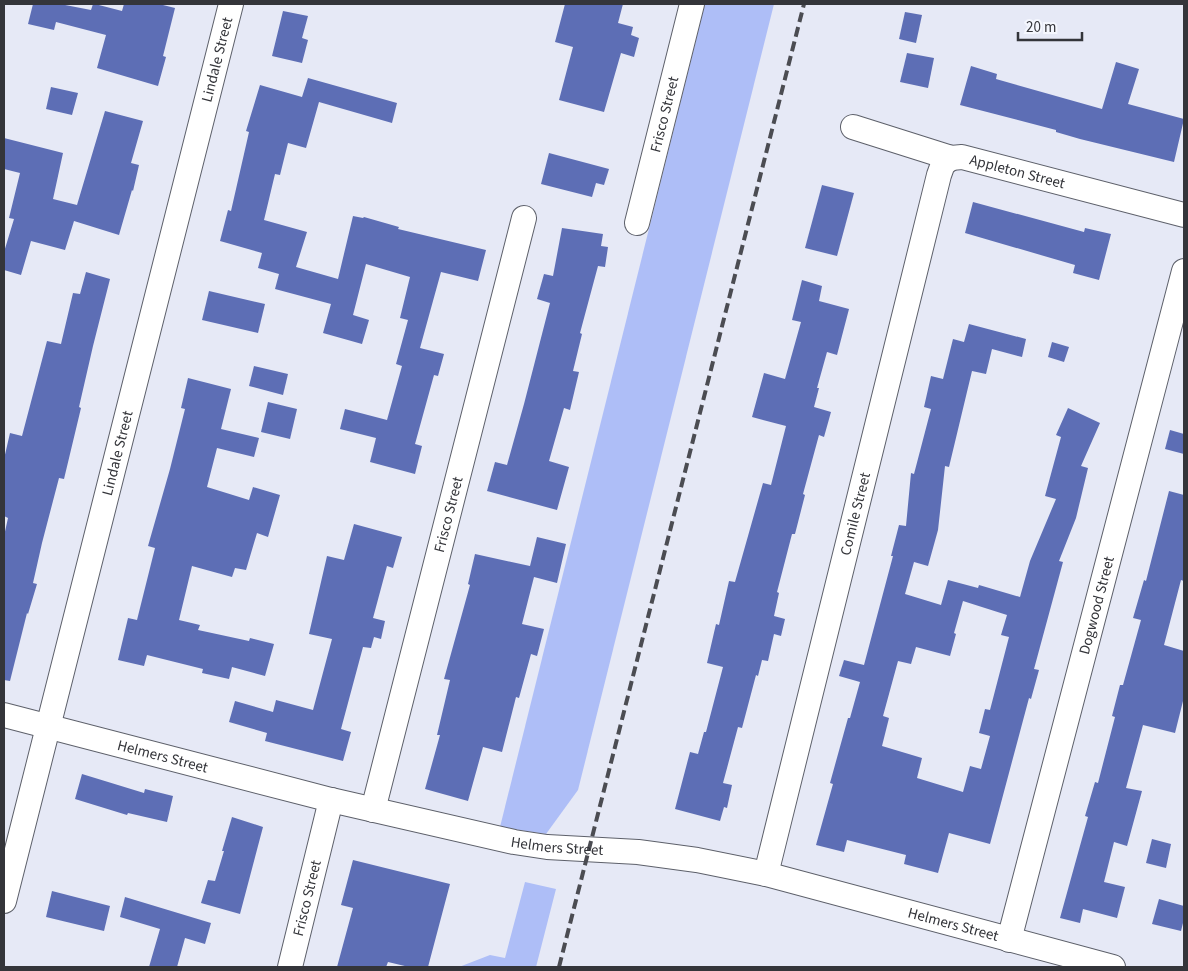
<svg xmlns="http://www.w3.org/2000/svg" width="1188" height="971" font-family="'Source Sans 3',sans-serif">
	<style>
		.green { fill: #aebef7 }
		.building { fill: #5d6eb5; fill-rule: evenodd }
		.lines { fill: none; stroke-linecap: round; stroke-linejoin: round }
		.street-casing { stroke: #5d606a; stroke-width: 26 }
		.street { stroke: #fff; stroke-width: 24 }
		.rail { stroke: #4b4c52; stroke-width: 4; stroke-dasharray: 10 5; stroke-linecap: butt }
		.labels { text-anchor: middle; stroke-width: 5; stroke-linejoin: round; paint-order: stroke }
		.street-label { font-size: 15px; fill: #34353a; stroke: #f5f7fe }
	</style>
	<rect width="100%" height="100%" fill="#e6e9f6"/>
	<g class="green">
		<polygon points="705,4 774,4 578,790 546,834 500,827"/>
		<polygon points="525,882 556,889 536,967 459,967 490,955 505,958"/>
	</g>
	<g class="building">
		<polygon points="33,4 60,4 91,10 93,4 95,4 122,11 124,4 159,4 175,8 163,56 166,57 158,86 97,68 106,35 56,22 54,30 28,24"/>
		<polygon points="565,4 623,4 618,23 633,27 631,35 639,38 634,57 621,53 604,112 559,100 573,47 555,42"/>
		<polygon points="283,11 308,16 302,38 308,40 302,63 272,56"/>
		<polygon points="905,12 922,15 916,43 899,39"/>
		<polygon points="907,53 934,58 928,88 900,82"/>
		<polygon points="1116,62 1139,69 1128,104 1184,119 1174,162 1080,139 1056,132 1056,130 960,105 971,66 997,74 996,79 1102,109"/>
		<polygon points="308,78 397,103 392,123 319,102 306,148 288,143 280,175 275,174 264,220 307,232 296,267 338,279 353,216 363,218 364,217 399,227 398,229 486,250 478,281 441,272 420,348 444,354 438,376 434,375 415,444 422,446 415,474 370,462 376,438 340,429 345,409 387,420 402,366 396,364 408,320 400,318 410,277 366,264 353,315 369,320 362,344 323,333 331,304 275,289 279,274 258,268 262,253 220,241 228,210 231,211 249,132 246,131 260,85 302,97"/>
		<polygon points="51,87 78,93 72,115 46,109"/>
		<polygon points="105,111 143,121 131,163 139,165 133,191 132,190 119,235 74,221 65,250 31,241 21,275 4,270 4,252 14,219 9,218 20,173 4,169 4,138 63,153 53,199 77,205"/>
		<polygon points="549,153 609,169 604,185 596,183 592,197 541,184"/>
		<polygon points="822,185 854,193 837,256 805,248"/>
		<polygon points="973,202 1084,232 1085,228 1111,234 1099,280 1073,273 1075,265 965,233"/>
		<polygon points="562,228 603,234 601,246 608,247 605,267 598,266 580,333 582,334 573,371 579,372 570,410 564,408 549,461 569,467 557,510 487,491 495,462 507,465 524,404 550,303 537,299 544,274 553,276"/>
		<polygon points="86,272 110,279 93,346 79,407 81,408 64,479 59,478 42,543 33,583 37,584 28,614 27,613 10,681 4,680 4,536 8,518 4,516 4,459 10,433 22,436 47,341 61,344 73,293 80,294"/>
		<polygon points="802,280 822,286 819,301 849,309 837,355 827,352 817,388 819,388 814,407 831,412 824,437 819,435 803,494 805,495 795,534 792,534 777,592 779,593 774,616 785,619 781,636 774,634 768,661 762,660 758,676 756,675 742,728 738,727 723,783 732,785 727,808 724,807 720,821 675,809 690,752 698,754 704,732 706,732 723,667 707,663 716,624 719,625 729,581 735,582 763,483 771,485 786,426 752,417 764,373 785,379 801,322 792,320"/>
		<polygon points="209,291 265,304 258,333 202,320"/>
		<path d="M969,324L1026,339L1022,357L992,349L986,374L972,371L949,467L945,466L938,530L928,566L914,562L905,594L941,605L948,580L978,588L979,585L1020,597L1030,561L1056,499L1045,496L1061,437L1056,435L1068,408L1100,423L1081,466L1088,468L1076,518L1059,561L1063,562L1034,669L1039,670L1031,699L1029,698L990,844L949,833L938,873L904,864L906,855L847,840L844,852L816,845L833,784L830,783L848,718H850L860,682L839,676L844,660L864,665L893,556H891L899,525L906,526L911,473L914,474L931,409L924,407L931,376L943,379L953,339L964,342ZM963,601L1007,615L1001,635L1009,637L990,710L985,709L979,733L990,736L981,769L970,766L963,792L917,778L922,758L882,746L889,718L883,716L898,661L911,664L916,647L950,656L956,634L954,633Z"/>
		<polygon points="1052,342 1069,347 1064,362 1048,357"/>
		<polygon points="254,366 288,374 283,395 249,386"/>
		<polygon points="188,378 231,389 221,429 259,438 254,457 217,448 207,487 249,500 253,487 280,495 268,537 257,533 246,570 235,568 232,577 192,566 179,620 200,625 198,630 249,641 250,638 274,644 265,676 232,667 229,679 202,673 203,669 147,655 144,666 118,660 128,618 137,620 155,548 148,546 170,469 185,409 181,408"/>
		<polygon points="268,402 297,409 290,439 261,432"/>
		<polygon points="1170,430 1184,434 1184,454 1165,449"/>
		<polygon points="1169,491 1184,495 1184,581 1181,580 1164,645 1184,651 1184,697 1175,733 1143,725 1126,788 1142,791 1127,846 1114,842 1104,882 1125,887 1117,918 1083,909 1080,923 1060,918 1088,817 1085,816 1095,782 1098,783 1115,717 1112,716 1120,685 1123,685 1141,620 1133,618 1144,580 1146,581"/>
		<polygon points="354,524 402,537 393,568 387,566 373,618 385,621 381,639 374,637 371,648 363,647 341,729 351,732 343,761 265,741 267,733 229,722 235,701 273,712 276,700 313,710 332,639 309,634 327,556 344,560"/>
		<polygon points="537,537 566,544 557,583 534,577 522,624 544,629 537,656 531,654 519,698 516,697 502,752 483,747 468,801 425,789 440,735 437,735 450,680 444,679 470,585 468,584 475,554 530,566"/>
		<polygon points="82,774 144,793 145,789 173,796 167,822 128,813 127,815 75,799"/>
		<polygon points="232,817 263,827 240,914 201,903 208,880 215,881 224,851 222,851"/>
		<polygon points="1152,839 1171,844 1166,868 1146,863"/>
		<polygon points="353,860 450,884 428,967 409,967 388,962 386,967 337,967 353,908 341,905"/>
		<polygon points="52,891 110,906 104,931 46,917"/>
		<polygon points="125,897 211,923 205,944 185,938 177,967 149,967 160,929 120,917"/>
		<polygon points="1159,899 1184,906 1184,919 1181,931 1152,924"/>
	</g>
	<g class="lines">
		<defs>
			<g id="street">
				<path id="s1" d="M853,127L951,158L962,157L1184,215"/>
				<path id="s2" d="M637,223L692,4"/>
				<path id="s3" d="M4,715L331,800L514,842L547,847L638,852L697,860L766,874L1113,967"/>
				<path id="s4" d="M373,810L524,218"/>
				<path id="s5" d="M766,874L939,175L943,164L951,158"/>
				<path id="s6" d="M4,901L231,4"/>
				<path id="s7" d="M1009,940L1184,271"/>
				<path id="s8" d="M290,967L331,800"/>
			</g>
		</defs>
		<use href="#street" class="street-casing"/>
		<use href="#street" class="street"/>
		<polyline class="rail" points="559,967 804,4"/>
	</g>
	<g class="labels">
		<g class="street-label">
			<text dy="5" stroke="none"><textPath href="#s6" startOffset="868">Lindale Street</textPath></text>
			<text dy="5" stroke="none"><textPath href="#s2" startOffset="112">Frisco Street</textPath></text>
			<text dy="5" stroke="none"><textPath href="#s1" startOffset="171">Appleton Street</textPath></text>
			<text dy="5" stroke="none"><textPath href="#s6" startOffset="462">Lindale Street</textPath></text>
			<text dy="5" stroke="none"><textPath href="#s4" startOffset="305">Frisco Street</textPath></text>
			<text dy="5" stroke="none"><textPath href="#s5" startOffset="371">Comile Street</textPath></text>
			<text dy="5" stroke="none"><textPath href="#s7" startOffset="346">Dogwood Street</textPath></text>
			<text dy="5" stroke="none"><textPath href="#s3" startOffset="164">Helmers Street</textPath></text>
			<text dy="5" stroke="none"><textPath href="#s3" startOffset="569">Helmers Street</textPath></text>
			<text dy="5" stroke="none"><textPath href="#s8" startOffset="71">Frisco Street</textPath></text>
			<text dy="5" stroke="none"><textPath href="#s3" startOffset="974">Helmers Street</textPath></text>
		</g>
	</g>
	<rect width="1188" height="971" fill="none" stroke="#34353a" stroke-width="10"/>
	<path d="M1018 32v8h64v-8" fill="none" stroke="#34353a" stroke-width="2.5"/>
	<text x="1026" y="32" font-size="15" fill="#34353a" stroke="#f5f7fe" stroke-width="4" paint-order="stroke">20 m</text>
</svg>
